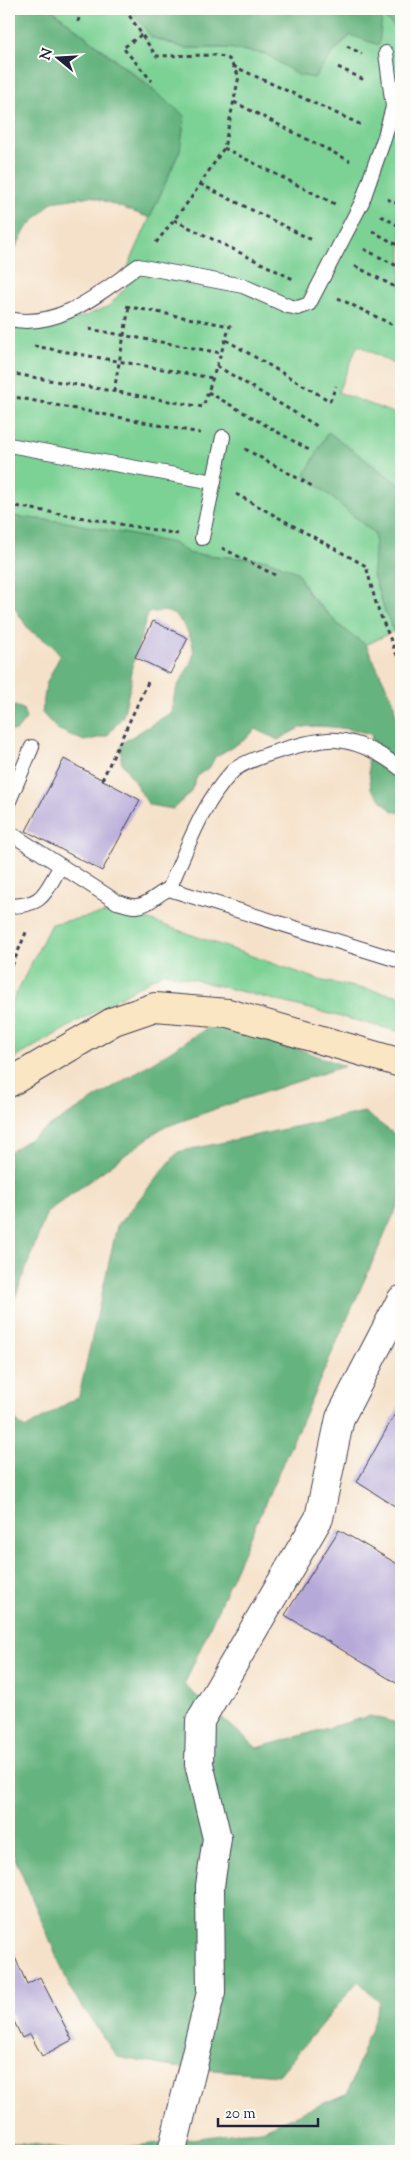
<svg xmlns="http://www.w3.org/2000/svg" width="410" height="2160" font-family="'Sorts Mill Goudy',serif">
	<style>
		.green { fill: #7cd194; stroke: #4f7a68 }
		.forest { fill: #65b37e; stroke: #446a5c }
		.building { fill: #b5a9d8 }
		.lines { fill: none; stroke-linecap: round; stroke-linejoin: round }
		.lane-casing { stroke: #423f50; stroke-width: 16 }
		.street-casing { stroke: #423f50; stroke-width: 30 }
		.secondary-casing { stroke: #423f50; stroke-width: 30 }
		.path { stroke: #423f50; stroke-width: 3; stroke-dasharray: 4 4; stroke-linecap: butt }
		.lane { stroke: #fff; stroke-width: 14 }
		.street { stroke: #fff; stroke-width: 28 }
		.secondary { stroke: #fbe6c4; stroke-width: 28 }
	</style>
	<rect width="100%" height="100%" fill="#fdfcf7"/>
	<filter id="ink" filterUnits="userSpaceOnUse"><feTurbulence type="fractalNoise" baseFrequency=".02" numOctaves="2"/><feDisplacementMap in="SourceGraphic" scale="10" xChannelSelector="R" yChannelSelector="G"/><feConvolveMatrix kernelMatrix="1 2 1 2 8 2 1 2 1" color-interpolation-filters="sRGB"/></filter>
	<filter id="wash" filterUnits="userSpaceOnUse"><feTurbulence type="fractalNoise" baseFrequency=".0096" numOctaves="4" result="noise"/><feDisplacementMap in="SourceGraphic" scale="20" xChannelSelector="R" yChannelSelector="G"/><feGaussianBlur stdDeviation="1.12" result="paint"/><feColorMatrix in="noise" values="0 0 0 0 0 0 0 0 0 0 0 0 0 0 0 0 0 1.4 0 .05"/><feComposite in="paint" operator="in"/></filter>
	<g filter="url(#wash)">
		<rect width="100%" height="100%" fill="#f5e1c9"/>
		<g class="green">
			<path d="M51,9H131L151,37L184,48H227L266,54L298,75L314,78C337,45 348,36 382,15L401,32V368L358,345L338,392L401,416V486L328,432L305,475L375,534L373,574L384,609L394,631L366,645L341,627L309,594L297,572L267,560L190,554L173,543L66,522L9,516V322L50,324L83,317L109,306L133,279L127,269L180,150L152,88Z"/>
			<polygon points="121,910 323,981 401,996 401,1032 164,972 9,1061 9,1008 51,924"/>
		</g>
		<g class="forest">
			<polygon points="9,9 51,9 185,116 180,150 150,218 91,196 52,202 26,229 11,256 9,268"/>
			<polygon points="131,9 401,9 401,32 382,16 379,45 350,35 333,52 314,78 298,75 266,54 227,48 184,48 151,37"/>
			<polygon points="328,432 401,486 401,647 384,609 373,574 375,534 305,475"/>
			<path d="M9,516L66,522L173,543L190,554L267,560L297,572L309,595L341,627L366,645L393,700L397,722L401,725V813L392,811L371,789L368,762L372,735C358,729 314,723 300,728C293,731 285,736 278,740L256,729L246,739L215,757L210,767L198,775L190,793L173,809L149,805L121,761V746L125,741L172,712C173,706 173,699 175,693C186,664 205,659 184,626C174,610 166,610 148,613L131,670V683L123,716L107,736L84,741L57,729L42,713L46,684L60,656L53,646L29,630L9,599Z"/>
			<polygon points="9,704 23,709 26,719 16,731 9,730"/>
			<polygon points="220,1020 345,1066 241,1100 162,1128 47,1212 9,1314 9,1152"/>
			<polygon points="364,1112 401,1139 401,1198 184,1685 257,1748 370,1716 401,1724 401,2151 97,2151 261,2130 348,2093 380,2002 358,1981 279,2075 173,2067 117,2057 71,1990 9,1844 9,1414 25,1429 79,1396 117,1226 178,1152"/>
			<polygon points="9,2143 22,2143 85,2151 9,2151"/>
		</g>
		<g id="blocks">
			<g class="building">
				<polygon points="153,621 188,638 170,674 135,657"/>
				<polygon points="64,759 140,800 102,871 26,831"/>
				<polygon points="401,1403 401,1510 357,1482"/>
				<polygon points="339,1530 401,1566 401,1686 285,1615"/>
				<polygon points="9,1944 27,1984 40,1977 72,2040 42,2056 30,2034 22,2038 9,2011"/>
			</g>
		</g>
	</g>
	<g filter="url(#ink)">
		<use href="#blocks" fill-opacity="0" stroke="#423f50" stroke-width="1"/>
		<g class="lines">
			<defs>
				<g id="lane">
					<path d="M9,319C58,330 100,293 138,266L243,286L288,306L298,308L309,304L362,202L385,136L393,107L386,53"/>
					<polyline points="9,445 214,482"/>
					<polyline points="202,538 223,437"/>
					<polyline points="9,801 32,747"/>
					<path d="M9,830L10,833L117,902C123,903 131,907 137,906C149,905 158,893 169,889L401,961"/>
					<path d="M169,889C187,849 201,805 232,772C245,758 317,738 336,740C360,742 382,754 401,769"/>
					<path d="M9,906C45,905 43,894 61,866"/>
				</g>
				<polyline id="street" points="172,2151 211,1992 210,1886 217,1838 199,1764 200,1721 319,1518 340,1418 401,1300"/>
				<polyline id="secondary" points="9,1083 114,1021 155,1007 228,1013 401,1063"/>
			</defs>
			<use href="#lane" class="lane-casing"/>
			<use href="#street" class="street-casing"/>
			<use href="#secondary" class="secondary-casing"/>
			<g class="path">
				<polyline points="109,9 126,12"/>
				<polyline points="125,9 156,56 217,55 229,59 239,76 224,148 191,198 155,244"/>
				<polyline points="78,22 81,9"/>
				<polyline points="141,35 123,48 152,81"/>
				<polyline points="347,46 362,54"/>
				<polyline points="233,66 364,126"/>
				<polyline points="338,67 366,81"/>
				<polyline points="234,102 350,161"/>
				<polyline points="224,148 335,204"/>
				<polyline points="200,184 314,241"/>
				<polyline points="387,199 401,205"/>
				<polyline points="381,216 401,227"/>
				<polyline points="174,220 295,280"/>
				<polyline points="372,231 401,247"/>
				<polyline points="364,249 401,268"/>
				<polyline points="355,266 401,290"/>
				<polyline points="397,288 401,280"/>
				<polyline points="338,298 401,329"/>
				<polyline points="89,329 221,353"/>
				<polyline points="226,340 330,401 336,386"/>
				<polyline points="34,346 212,378"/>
				<polyline points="217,366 317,426"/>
				<polyline points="9,373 203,407 230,326 125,306"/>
				<polyline points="114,391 129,307"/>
				<polyline points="208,392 309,450"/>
				<polyline points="9,396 200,433"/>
				<polyline points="245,449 312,486"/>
				<polyline points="236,494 366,566 377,607 401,665"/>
				<polyline points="9,505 178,534"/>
				<polyline points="222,548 275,575"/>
				<polyline points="102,780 148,682"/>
				<polyline points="9,973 27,930"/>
			</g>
			<use href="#lane" class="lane"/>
			<use href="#street" class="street"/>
			<use href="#secondary" class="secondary"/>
		</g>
	</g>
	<rect width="410" height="2160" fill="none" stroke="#fdfcf7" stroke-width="30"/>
	<g transform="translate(58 58) rotate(288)" stroke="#fdfcf7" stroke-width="4" paint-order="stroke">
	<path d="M0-4L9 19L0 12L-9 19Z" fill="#22223b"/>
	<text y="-8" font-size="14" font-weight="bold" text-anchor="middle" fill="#22223b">N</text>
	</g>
	<path d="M218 2118v8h100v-8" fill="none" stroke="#22223b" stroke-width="2.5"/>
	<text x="225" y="2118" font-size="15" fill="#22223b" stroke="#fdfcf7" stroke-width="4" paint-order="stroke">20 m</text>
</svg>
